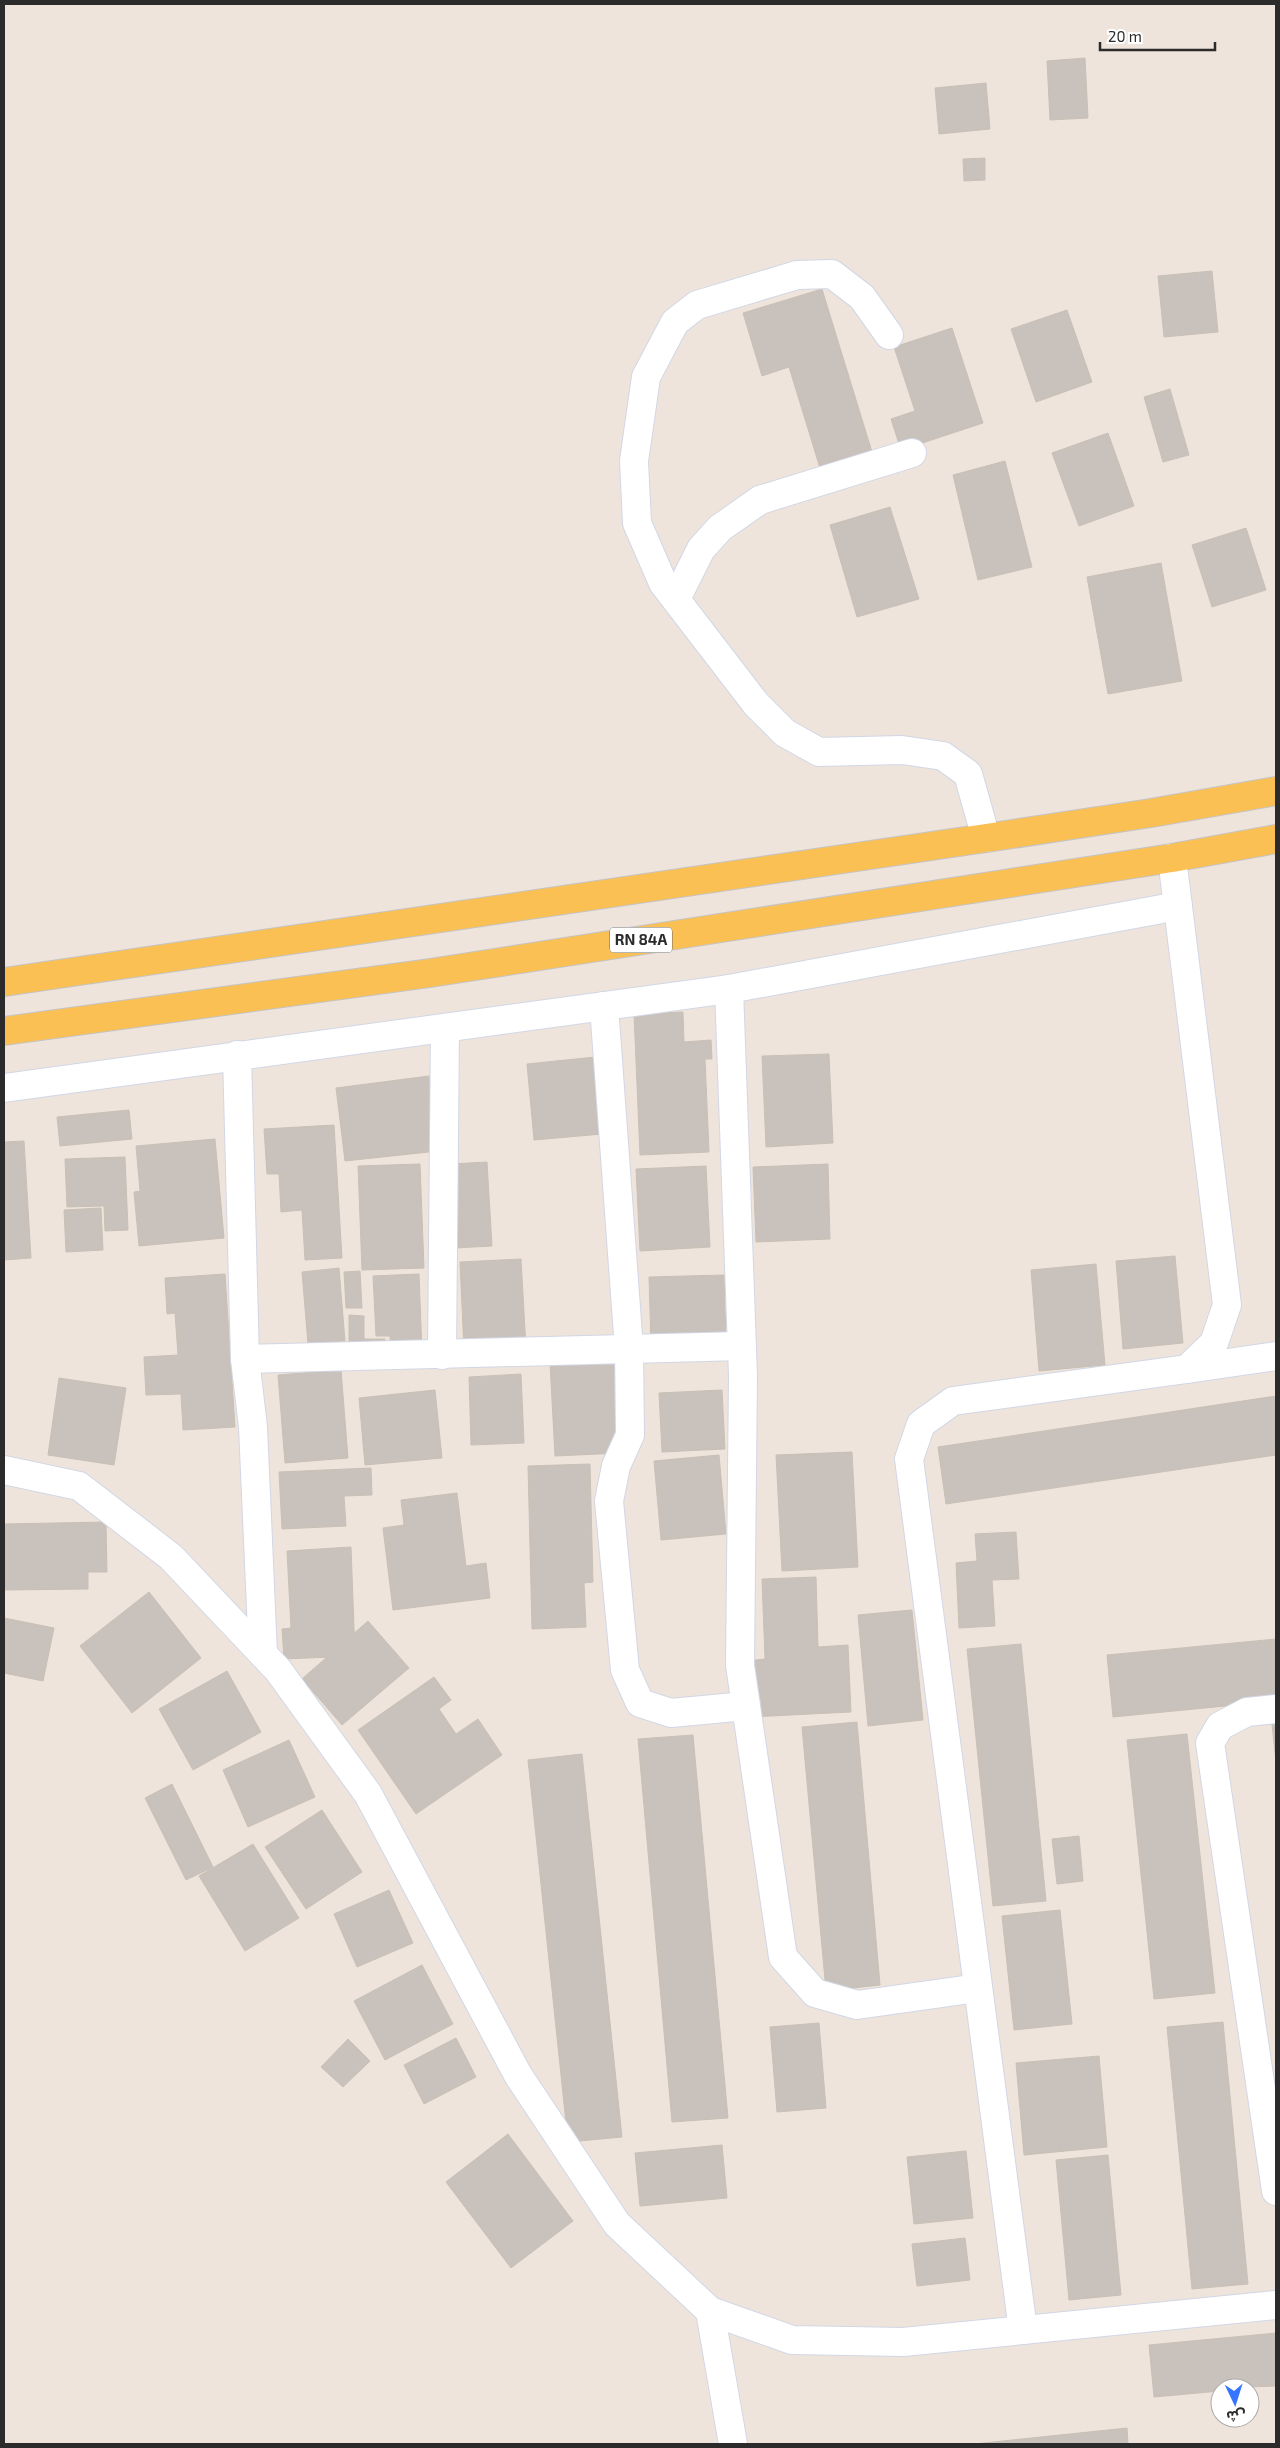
<svg xmlns="http://www.w3.org/2000/svg" width="1280" height="2448" font-family="'Exo 2','Noto Sans Arabic',sans-serif">
	<style>
		.building { fill: #c9c1bb; stroke: #c9c0b5 }
		.lines { fill: none; stroke-linecap: round; stroke-linejoin: round }
		.minor-casing { stroke: #d1d7e5; stroke-width: 30 }
		.primary-casing { stroke: #c4c4c4; stroke-width: 30 }
		.minor { stroke: #fff; stroke-width: 28 }
		.primary { stroke: #fbc054; stroke-width: 28 }
		.labels { text-anchor: middle; stroke-width: 4.5; stroke-linejoin: round; paint-order: stroke }
		.shield { fill: #fff; stroke: #6b6b6b; stroke-width: 1 }
		.shield-label { font-size: 15px; font-weight: bold; fill: #2b2b2b }
	</style>
	<rect width="100%" height="100%" fill="#eee4dc"/>
	<g class="building">
		<polygon points="1085,58 1088,118 1050,120 1047,61"/>
		<polygon points="986,83 990,129 939,134 935,88"/>
		<polygon points="985,158 985,180 964,181 963,159"/>
		<polygon points="1212,271 1218,332 1164,337 1158,276"/>
		<polygon points="822,289 872,452 820,468 789,367 762,376 743,313"/>
		<polygon points="1067,310 1092,382 1036,402 1011,329"/>
		<polygon points="952,328 983,423 901,450 891,419 915,411 894,347"/>
		<polygon points="1170,389 1189,455 1163,462 1144,397"/>
		<polygon points="1108,433 1134,506 1079,526 1052,453"/>
		<polygon points="1005,461 1032,567 978,580 953,475"/>
		<polygon points="890,507 919,599 857,617 830,525"/>
		<polygon points="1246,528 1266,590 1212,607 1192,545"/>
		<polygon points="1161,563 1182,681 1108,694 1087,577"/>
		<polygon points="683,1012 684,1042 711,1040 712,1059 705,1059 709,1152 640,1155 634,1014"/>
		<polygon points="829,1054 833,1143 766,1147 762,1056"/>
		<polygon points="595,1057 602,1134 534,1140 527,1064"/>
		<polygon points="429,1076 438,1151 345,1161 336,1088"/>
		<polygon points="129,1110 132,1139 60,1146 57,1117"/>
		<polygon points="334,1125 342,1258 305,1260 302,1210 281,1212 279,1174 267,1174 264,1129"/>
		<polygon points="215,1139 224,1238 139,1246 134,1192 140,1191 136,1146"/>
		<polygon points="24,1141 31,1258 4,1260 4,1142"/>
		<polygon points="125,1157 128,1230 105,1231 104,1206 67,1207 65,1159"/>
		<polygon points="487,1162 492,1246 456,1248 451,1164"/>
		<polygon points="420,1164 424,1268 362,1270 358,1166"/>
		<polygon points="828,1164 830,1239 756,1242 753,1167"/>
		<polygon points="706,1166 710,1247 640,1251 636,1169"/>
		<polygon points="101,1208 103,1250 66,1252 64,1210"/>
		<polygon points="1175,1256 1183,1343 1123,1349 1116,1261"/>
		<polygon points="521,1259 526,1348 464,1351 460,1262"/>
		<polygon points="1096,1264 1105,1365 1039,1371 1031,1270"/>
		<polygon points="339,1268 345,1341 308,1344 302,1272"/>
		<polygon points="360,1271 362,1308 346,1308 344,1272"/>
		<polygon points="225,1274 235,1427 183,1430 181,1394 146,1395 144,1357 178,1355 175,1313 167,1314 165,1278"/>
		<polygon points="419,1274 422,1353 391,1355 390,1336 376,1336 373,1276"/>
		<polygon points="724,1275 726,1341 651,1344 649,1277"/>
		<polygon points="349,1315 364,1316 364,1339 385,1339 384,1357 349,1357"/>
		<polygon points="616,1360 621,1453 555,1456 550,1363"/>
		<polygon points="341,1370 348,1458 285,1463 278,1375"/>
		<polygon points="521,1374 524,1443 471,1445 469,1377"/>
		<polygon points="59,1378 126,1388 114,1465 48,1455"/>
		<polygon points="435,1390 442,1458 365,1465 359,1398"/>
		<polygon points="722,1390 725,1449 662,1452 659,1393"/>
		<polygon points="1276,1396 1276,1455 946,1504 938,1447"/>
		<polygon points="852,1452 858,1567 782,1571 776,1455"/>
		<polygon points="719,1455 726,1534 661,1540 654,1461"/>
		<polygon points="590,1464 593,1582 584,1583 586,1627 532,1629 528,1466"/>
		<polygon points="371,1468 372,1495 344,1496 346,1526 282,1529 279,1472"/>
		<polygon points="457,1493 466,1566 486,1563 490,1598 393,1610 383,1528 404,1525 401,1500"/>
		<polygon points="106,1522 107,1572 88,1572 88,1589 4,1590 4,1524"/>
		<polygon points="1016,1532 1019,1579 992,1580 995,1626 959,1628 956,1563 977,1561 975,1534"/>
		<polygon points="351,1547 355,1656 284,1659 282,1629 291,1628 287,1551"/>
		<polygon points="816,1577 818,1647 848,1645 851,1712 750,1717 747,1661 765,1659 762,1579"/>
		<polygon points="149,1592 201,1658 132,1713 80,1646"/>
		<polygon points="912,1610 923,1720 868,1726 858,1615"/>
		<polygon points="4,1618 54,1628 43,1681 4,1673"/>
		<polygon points="368,1621 409,1668 342,1725 302,1679"/>
		<polygon points="1276,1639 1276,1701 1113,1717 1107,1655"/>
		<polygon points="1021,1644 1046,1901 993,1906 967,1649"/>
		<polygon points="227,1671 261,1732 193,1770 159,1709"/>
		<polygon points="434,1677 451,1700 439,1709 456,1734 478,1719 502,1755 416,1814 358,1730"/>
		<polygon points="857,1722 880,1985 826,1991 802,1727"/>
		<polygon points="1272,1724 1276,1724 1276,1762"/>
		<polygon points="1187,1734 1215,1993 1154,1999 1127,1740"/>
		<polygon points="693,1735 728,2118 672,2122 638,1739"/>
		<polygon points="289,1740 315,1797 248,1827 223,1770"/>
		<polygon points="582,1754 622,2137 568,2142 528,1760"/>
		<polygon points="172,1784 213,1867 186,1880 145,1798"/>
		<polygon points="322,1810 362,1872 306,1909 265,1847"/>
		<polygon points="1079,1836 1083,1881 1057,1884 1052,1839"/>
		<polygon points="253,1844 299,1918 245,1951 199,1876"/>
		<polygon points="389,1890 413,1943 357,1967 334,1914"/>
		<polygon points="1060,1910 1072,2024 1014,2030 1002,1916"/>
		<polygon points="422,1965 453,2024 385,2060 354,2001"/>
		<polygon points="1223,2022 1248,2284 1192,2289 1167,2027"/>
		<polygon points="819,2023 826,2108 777,2112 770,2027"/>
		<polygon points="456,2038 476,2077 424,2104 404,2065"/>
		<polygon points="348,2039 370,2061 343,2087 321,2067"/>
		<polygon points="1099,2056 1107,2147 1024,2155 1016,2063"/>
		<polygon points="508,2134 573,2221 511,2268 446,2182"/>
		<polygon points="722,2145 727,2198 640,2206 635,2153"/>
		<polygon points="966,2151 973,2218 914,2224 907,2157"/>
		<polygon points="1108,2155 1121,2295 1069,2300 1056,2160"/>
		<polygon points="965,2238 970,2280 917,2286 912,2244"/>
		<polygon points="1276,2333 1276,2386 1220,2388 1220,2391 1154,2397 1149,2345"/>
		<polygon points="1127,2428 1128,2444 974,2444"/>
	</g>
	<g class="lines">
		<defs>
			<g id="minor">
				<polyline points="889,335 862,297 832,274 797,275 697,305 675,322 646,377 634,461 637,523 663,583 756,704 785,733 819,752 902,750 943,756 968,774 986,838"/>
				<polyline points="676,599 701,549 720,528 760,500 912,453"/>
				<polyline points="729,989 743,1376 740,1665 783,1957 815,1993 857,2005 978,1988"/>
				<polyline points="604,1006 629,1349 630,1435 616,1466 609,1501 625,1670 640,1703 671,1713 746,1706"/>
				<polyline points="237,1055 245,1359 253,1427 263,1654"/>
				<polyline points="4,1088 729,989 1178,906"/>
				<polyline points="442,1355 445,1028"/>
				<polyline points="245,1359 742,1346"/>
				<polyline points="1187,1369 1276,1356"/>
				<polyline points="4,1470 79,1486 171,1557 278,1670 368,1794 518,2075 617,2224 710,2311 792,2340 903,2342 1276,2305"/>
				<polyline points="1276,1709 1247,1712 1220,1726 1210,1743 1276,2191"/>
				<polyline points="710,2311 733,2444"/>
				<polyline points="1023,2330 909,1459 921,1424 953,1401 1187,1369 1214,1343 1227,1305 1172,858"/>
			</g>
			<g id="primary">
				<polyline points="4,982 986,838 1151,813 1276,791"/>
				<polyline points="4,1031 430,973 1172,858 1276,839"/>
			</g>
		</defs>
		<use href="#minor" class="minor-casing"/>
		<use href="#primary" class="primary-casing"/>
		<use href="#minor" class="minor"/>
		<use href="#primary" class="primary"/>
	</g>
	<g class="labels">
		<rect class="shield" x="610" y="927.5" width="62" height="25" rx="4"/>
		<g class="shield-label">
			<text x="641" y="945">RN 84A</text>
		</g>
	</g>
	<rect width="1280" height="2448" fill="none" stroke="#2b2b2b" stroke-width="10"/>
	<g transform="translate(1235 2403) rotate(176)"><circle r="24" fill="#ffffff" stroke="#aaaaaa"/>
	<path d="M0-4L9 19L0 12L-9 19Z" fill="#3774ff"/>
	<text y="-8" font-size="14" font-weight="bold" text-anchor="middle" fill="#2b2b2b">ش</text>
	</g>
	<path d="M1100 42v8h115v-8" fill="none" stroke="#2b2b2b" stroke-width="2.5"/>
	<text x="1108" y="42" font-size="15" fill="#2b2b2b" stroke="#ffffff" stroke-width="4" paint-order="stroke">20 m</text>
</svg>
